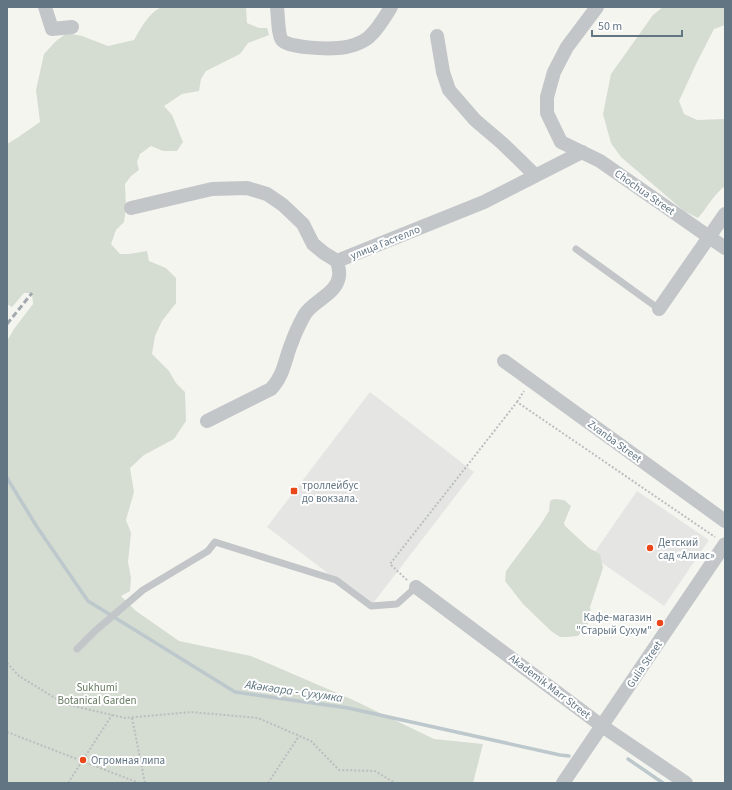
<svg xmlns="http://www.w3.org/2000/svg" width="732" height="790" font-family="'Source Sans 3',sans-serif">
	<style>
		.built { fill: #e5e6e4 }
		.green { fill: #d5dcd1 }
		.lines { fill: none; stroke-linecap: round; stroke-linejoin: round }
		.stream { stroke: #bdc8cd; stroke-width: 3.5 }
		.path { stroke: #bbbec0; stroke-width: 2; stroke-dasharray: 2 2; stroke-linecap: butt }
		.lane { stroke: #c2c6c9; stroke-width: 7 }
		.street { stroke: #c2c6c9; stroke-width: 14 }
		.rail { stroke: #a2a9ae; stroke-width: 3; stroke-dasharray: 6 3; stroke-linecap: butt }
		.poi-dot { fill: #ea481b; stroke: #fff; stroke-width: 1.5 }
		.labels { text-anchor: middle; stroke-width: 4; stroke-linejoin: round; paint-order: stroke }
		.street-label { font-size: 11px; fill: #627583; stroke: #fff }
		.poi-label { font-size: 11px; fill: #627583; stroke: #fff; text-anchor: start }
		.park-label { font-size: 11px; fill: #677a61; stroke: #fff }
		.water-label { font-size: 12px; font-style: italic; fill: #5e7780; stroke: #fff }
	</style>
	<rect width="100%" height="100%" fill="#f5f5f0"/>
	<g class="built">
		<polygon points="370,392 474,472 371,606 267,527"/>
		<polygon points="637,491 709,540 664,606 592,556"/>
	</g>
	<g class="green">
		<path d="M162,7H246L247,23L259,28H267L269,35L248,43L240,54L206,71L201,79L199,91L182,94L164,106L172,115L183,142L177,151H163L151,146L140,154L137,162L139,170L131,176L125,184L126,208L124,222L116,230L111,244L120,254H129L147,251L149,261L166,268L176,278V303L162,321L155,336L152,354L169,371L176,383L185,392L186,421L174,439L144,455L130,468L134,492L126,520L131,533L128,562L131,578L130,591L121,596L136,611L179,641L251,656L351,699L434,739L483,744L473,783H7V341L14,329L33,304L32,293H24L12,307L7,304V144L17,138L40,122L36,90L44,54L56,41L67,33L82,36L108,46L134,40C141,28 149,12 162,7Z"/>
		<path d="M663,7H725V25L714,29L697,62L679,101L684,114L697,120L725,119V186C714,194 707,208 698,218L684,211L621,157L611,143L603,114L611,74L653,15Z"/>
		<polygon points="554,499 564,500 571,506 564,523 565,526 589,548 600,554 603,568 590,607 592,617 588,624 578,636 567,637 560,637 551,631 523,604 505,581 506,571 541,524 549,511 550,501"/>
	</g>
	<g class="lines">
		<g class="stream">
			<polyline points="7,478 37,527 88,601 235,692 348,708 560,755 569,756"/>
			<polyline points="628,759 663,783"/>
		</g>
		<g class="path">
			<polyline points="517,402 524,391"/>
			<polyline points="407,580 390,564 517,402 715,537"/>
			<polyline points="7,663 19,676 65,704 125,718 191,712 258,718 311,741 339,770 375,771 395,783"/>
			<polyline points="132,718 145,783"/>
			<polyline points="7,732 139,783"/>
			<polyline points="68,783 112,715"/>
			<polyline points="268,783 299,736"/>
		</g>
		<g class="lane">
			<polyline points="576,249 659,309"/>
			<polyline points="77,649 95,631 143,590 208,551 215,542 336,580 371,606 397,604 416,587"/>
		</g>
		<g class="street">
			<polyline points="45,7 52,29 72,27"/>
			<path d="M277,7C278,15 278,35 282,40C288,48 327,49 338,48C348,48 362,43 369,37C378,29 385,17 391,7"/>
			<polyline points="597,7 567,47 554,72 547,97 547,113 561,142 600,161 725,248"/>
			<polyline points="437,36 443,72 449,90 475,120 502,143 535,175"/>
			<polyline points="131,208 212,189 247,188 267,194 283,205 303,224 313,244 324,253 337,261 484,202 582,152"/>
			<polyline points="659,309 725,214"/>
			<polyline points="504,361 725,521"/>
			<path d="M207,421L271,389C284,376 285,358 292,342C295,333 300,323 305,314C314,300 337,294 339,276C340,272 338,265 337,261"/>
			<polyline points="416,587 602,726 686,783"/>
			<polyline points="563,783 725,544"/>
		</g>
		<polyline class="rail" points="7,324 32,293"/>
	</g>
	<g class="poi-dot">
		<rect x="290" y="487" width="8" height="8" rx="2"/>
		<circle cx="650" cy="548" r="4"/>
		<circle cx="660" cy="623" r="4"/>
		<circle cx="83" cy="760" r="4"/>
	</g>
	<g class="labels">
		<g class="street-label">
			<text transform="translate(645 192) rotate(35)" y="4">Chochua Street</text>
			<text transform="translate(385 242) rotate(-22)" y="4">улица Гастелло</text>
			<text transform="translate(615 441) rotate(36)" y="4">Zvanba Street</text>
			<text transform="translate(644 664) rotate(-56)" y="4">Gulia Street</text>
			<text transform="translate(550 686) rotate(37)" y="4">Akademik Marr Street</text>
		</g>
		<g class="poi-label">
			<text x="302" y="489">троллейбус<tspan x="302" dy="13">до вокзала.</tspan></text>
			<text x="658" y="546">Детский<tspan x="658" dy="13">сад «Алиас»</tspan></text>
			<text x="652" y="621" text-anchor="end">Кафе-магазин<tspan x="652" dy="13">"Старый Сухум"</tspan></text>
			<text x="91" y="764">Огромная липа</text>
		</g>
		<g class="park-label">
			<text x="97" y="691">Sukhumi<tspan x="97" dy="13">Botanical Garden</tspan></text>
		</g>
		<g class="water-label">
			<text transform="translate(294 691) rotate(8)" y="4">Аҟәкәара - Сухумка</text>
		</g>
	</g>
	<rect width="732" height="790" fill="none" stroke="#627583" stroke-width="16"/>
	<path d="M592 30v6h90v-6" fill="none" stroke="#627583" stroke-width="2"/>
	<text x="598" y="30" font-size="12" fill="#627583" stroke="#ffffff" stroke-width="3" paint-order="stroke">50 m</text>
</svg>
